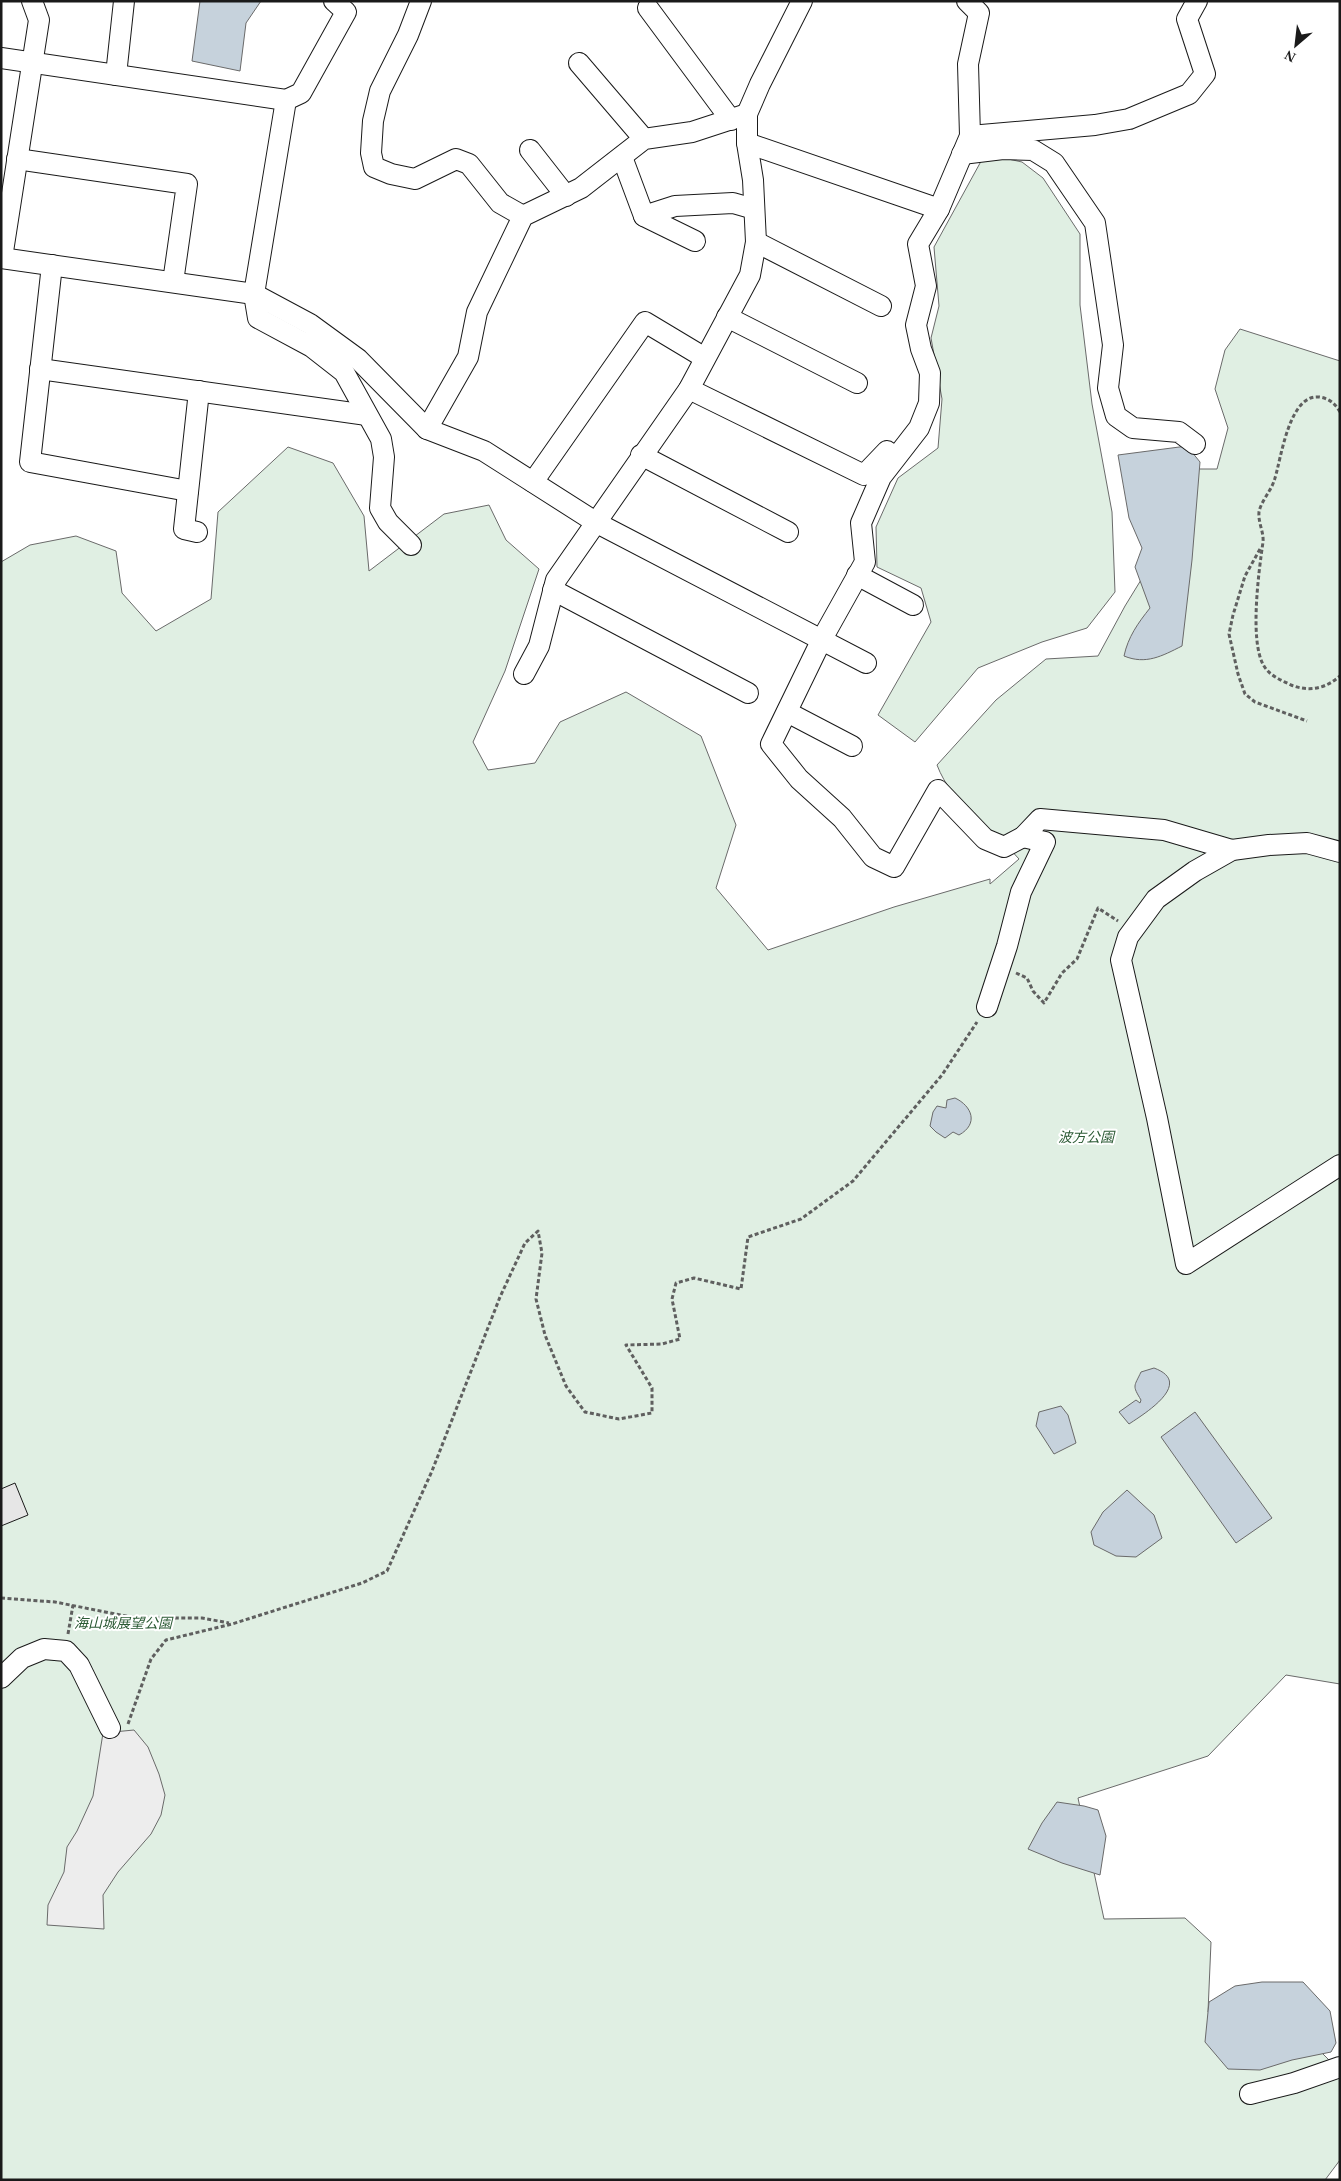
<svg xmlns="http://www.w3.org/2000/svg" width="1341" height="2181" font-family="'Times New Roman','Noto Sans JP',serif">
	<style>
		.green { fill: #e0efe3; stroke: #6a6a6a }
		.parking { fill: #ededed; stroke: #6a6a6a }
		.water { fill: #c6d2dc; stroke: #6a6a6a }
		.building { fill: #e6e6e6; stroke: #1a1a1a }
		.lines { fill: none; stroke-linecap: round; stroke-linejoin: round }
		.minor-casing { stroke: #1a1a1a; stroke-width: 22 }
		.path { stroke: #5f5f5f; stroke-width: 3; stroke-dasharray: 4 2.5; stroke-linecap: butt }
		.minor { stroke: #fff; stroke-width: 20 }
		.labels { text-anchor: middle; stroke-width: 4; stroke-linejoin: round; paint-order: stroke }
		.park-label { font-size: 14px; font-style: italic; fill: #2b5a34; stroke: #fff }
	</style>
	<rect width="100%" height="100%" fill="#fff"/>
	<g class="green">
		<polygon points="985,154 1022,162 1043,178 1080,234 1080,305 1092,404 1112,512 1115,592 1087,628 1042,642 978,668 915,742 878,715 931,622 921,588 877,567 876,527 898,478 938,448 942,399 931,338 939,306 934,247"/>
		<path d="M1240,329L1340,361V1684L1286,1675L1208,1756L1078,1798L1104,1919L1185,1918L1211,1942L1208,2012L1310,2041L1340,2071V2160L1325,2180H1V562L30,545L76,536L116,551L122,593L156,631L211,599L218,512L288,447L333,463L364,516L369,571L444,514L489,505L506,540L539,569L505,671L473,742L488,770L535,763L560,722L626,692L701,736L736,825L716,888L768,950L894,907L990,879V884L1019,859C992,828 952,805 937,765L996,700L1046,659L1098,656L1125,606L1152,562L1125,469H1217L1228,428L1215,389L1225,350Z"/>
	</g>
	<polygon class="parking" points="134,1730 148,1747 159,1774 165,1795 161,1815 151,1834 118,1872 103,1895 104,1929 47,1925 48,1905 64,1872 67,1847 77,1831 93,1796 103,1733"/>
	<g class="water">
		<polygon points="200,1 261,1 246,23 240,71 192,61"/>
		<path d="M1187,446L1200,462L1192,560L1182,646C1162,656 1146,665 1124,656C1128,637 1138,623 1150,608L1135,567L1142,548L1129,518L1118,455Z"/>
		<path d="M955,1098C972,1106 979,1124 959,1135L953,1132L945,1138L936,1132L930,1126L933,1112L937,1106L946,1108L947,1100Z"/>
		<path d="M1154,1368C1195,1383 1144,1414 1129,1424L1119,1412L1136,1400L1140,1403L1141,1400C1132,1385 1134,1387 1141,1372Z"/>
		<polygon points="1061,1406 1068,1415 1076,1443 1054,1454 1036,1426 1039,1412"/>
		<polygon points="1195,1412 1272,1518 1236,1543 1161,1437"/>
		<polygon points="1127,1490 1154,1515 1162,1538 1136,1557 1116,1556 1094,1545 1091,1532 1103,1512"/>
		<polygon points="1057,1802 1084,1806 1098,1810 1106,1836 1100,1875 1062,1863 1028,1849 1042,1823"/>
		<polygon points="1262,1982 1303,1982 1330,2011 1336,2043 1331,2052 1292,2060 1260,2070 1228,2069 1205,2042 1209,2002 1235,1986"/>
	</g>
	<polygon class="building" points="15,1483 28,1515 1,1526 1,1489"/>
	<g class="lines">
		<defs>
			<g id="minor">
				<polyline points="421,1 408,35 380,91 373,121 371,153 374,167 391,174 415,179 456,159 469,164 500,203 523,216"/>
				<polyline points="967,1 979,13 968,64 970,136 939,209 918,244 926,286 916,325 921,349 930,373 929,403 919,428 881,477 861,523 865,562 822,639 771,744 799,779 842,818 873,857 894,867 938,790 985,839 1004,847 1023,837 1040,819 1164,830 1232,850"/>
				<polyline points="648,8 731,120"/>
				<polyline points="1,58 286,100 301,93 346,12 334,1"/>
				<polyline points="579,63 644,139"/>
				<polyline points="116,75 124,1"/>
				<polyline points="286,100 254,294 258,318 312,347 344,372 381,439 384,457 380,508 388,522 411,545"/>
				<polyline points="970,136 1095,125 1129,119 1189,94 1205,74 1187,19 1197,1"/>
				<polyline points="747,143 939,209"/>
				<polyline points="530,150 566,196"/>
				<polyline points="962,154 1003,149 1033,150 1054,163 1095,223 1113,345 1108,388 1116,416 1133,428 1179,432 1195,444"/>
				<polyline points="622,157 644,216 695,241"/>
				<polyline points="17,159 187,184 173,282"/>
				<polyline points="644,216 675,206 733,203 754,209"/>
				<polyline points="756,242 881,306"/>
				<polyline points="1,258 254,294 310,324 358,359 427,429 484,451 597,523 866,663"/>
				<polyline points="2,258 39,20 32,1"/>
				<polyline points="52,265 30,462 188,491"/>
				<polyline points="727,317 857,383"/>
				<polyline points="40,369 367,415"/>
				<polyline points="689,389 864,475 887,451"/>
				<polyline points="427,429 468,357 477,312 523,216 581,188 644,139 692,132 747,114"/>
				<polyline points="641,455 788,532"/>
				<polyline points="533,482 645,322 705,358"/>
				<polyline points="197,532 184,529 199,391"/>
				<polyline points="857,575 913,605"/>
				<polyline points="553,590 748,693"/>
				<polyline points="524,674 539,646 556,580 689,389 750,275 756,242 753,180 747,143 747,114 760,84 802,1"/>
				<polyline points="787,712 852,746"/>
				<polyline points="1340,852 1307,843 1269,845 1232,850 1195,871 1156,899 1128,937 1121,960 1157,1118 1186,1264 1340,1165"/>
				<polyline points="987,1007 1007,946 1021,892 1045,842 1023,837"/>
				<polyline points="1,1678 22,1658 44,1649 66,1651 79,1665 110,1728"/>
				<polyline points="1250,2094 1294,2083 1340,2067"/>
			</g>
		</defs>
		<use href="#minor" class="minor-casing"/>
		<g class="path">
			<path d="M1340,412C1335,403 1328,398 1319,397C1289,394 1281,459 1275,478C1272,490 1261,501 1259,512C1258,523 1264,532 1263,542C1259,570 1249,642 1264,666C1270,676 1281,680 1291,685C1309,692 1325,689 1340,676"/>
			<polyline points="1260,549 1245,576 1233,615 1229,634 1238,674 1245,694 1255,702 1307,721"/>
			<polyline points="1016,973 1027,978 1033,991 1044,1003 1062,973 1077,959 1098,908 1118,921"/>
			<polyline points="1,1598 55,1602 136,1618 202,1618 229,1623"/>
			<polyline points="68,1634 73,1605"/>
			<polyline points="128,1724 151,1659 166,1640 232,1624 362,1583 387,1571 432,1471 500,1297 525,1243 538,1231 542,1253 536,1299 545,1335 566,1386 585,1412 619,1419 652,1413 652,1388 626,1345 662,1344 680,1339 672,1299 676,1283 694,1278 741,1289 748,1237 801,1219 853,1181 942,1075 977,1022"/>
		</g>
		<use href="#minor" class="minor"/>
	</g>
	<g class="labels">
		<g class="park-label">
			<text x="1086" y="1142">波方公園</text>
			<text x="123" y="1628">海山城展望公園</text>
		</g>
	</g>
	<rect width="1341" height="2181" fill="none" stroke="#1a1a1a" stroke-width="5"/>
	<g transform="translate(1296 45) rotate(208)" stroke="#ffffff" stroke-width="4" paint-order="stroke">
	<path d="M0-4L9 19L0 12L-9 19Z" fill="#1a1a1a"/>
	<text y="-8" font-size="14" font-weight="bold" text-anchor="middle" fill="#1a1a1a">N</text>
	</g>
</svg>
